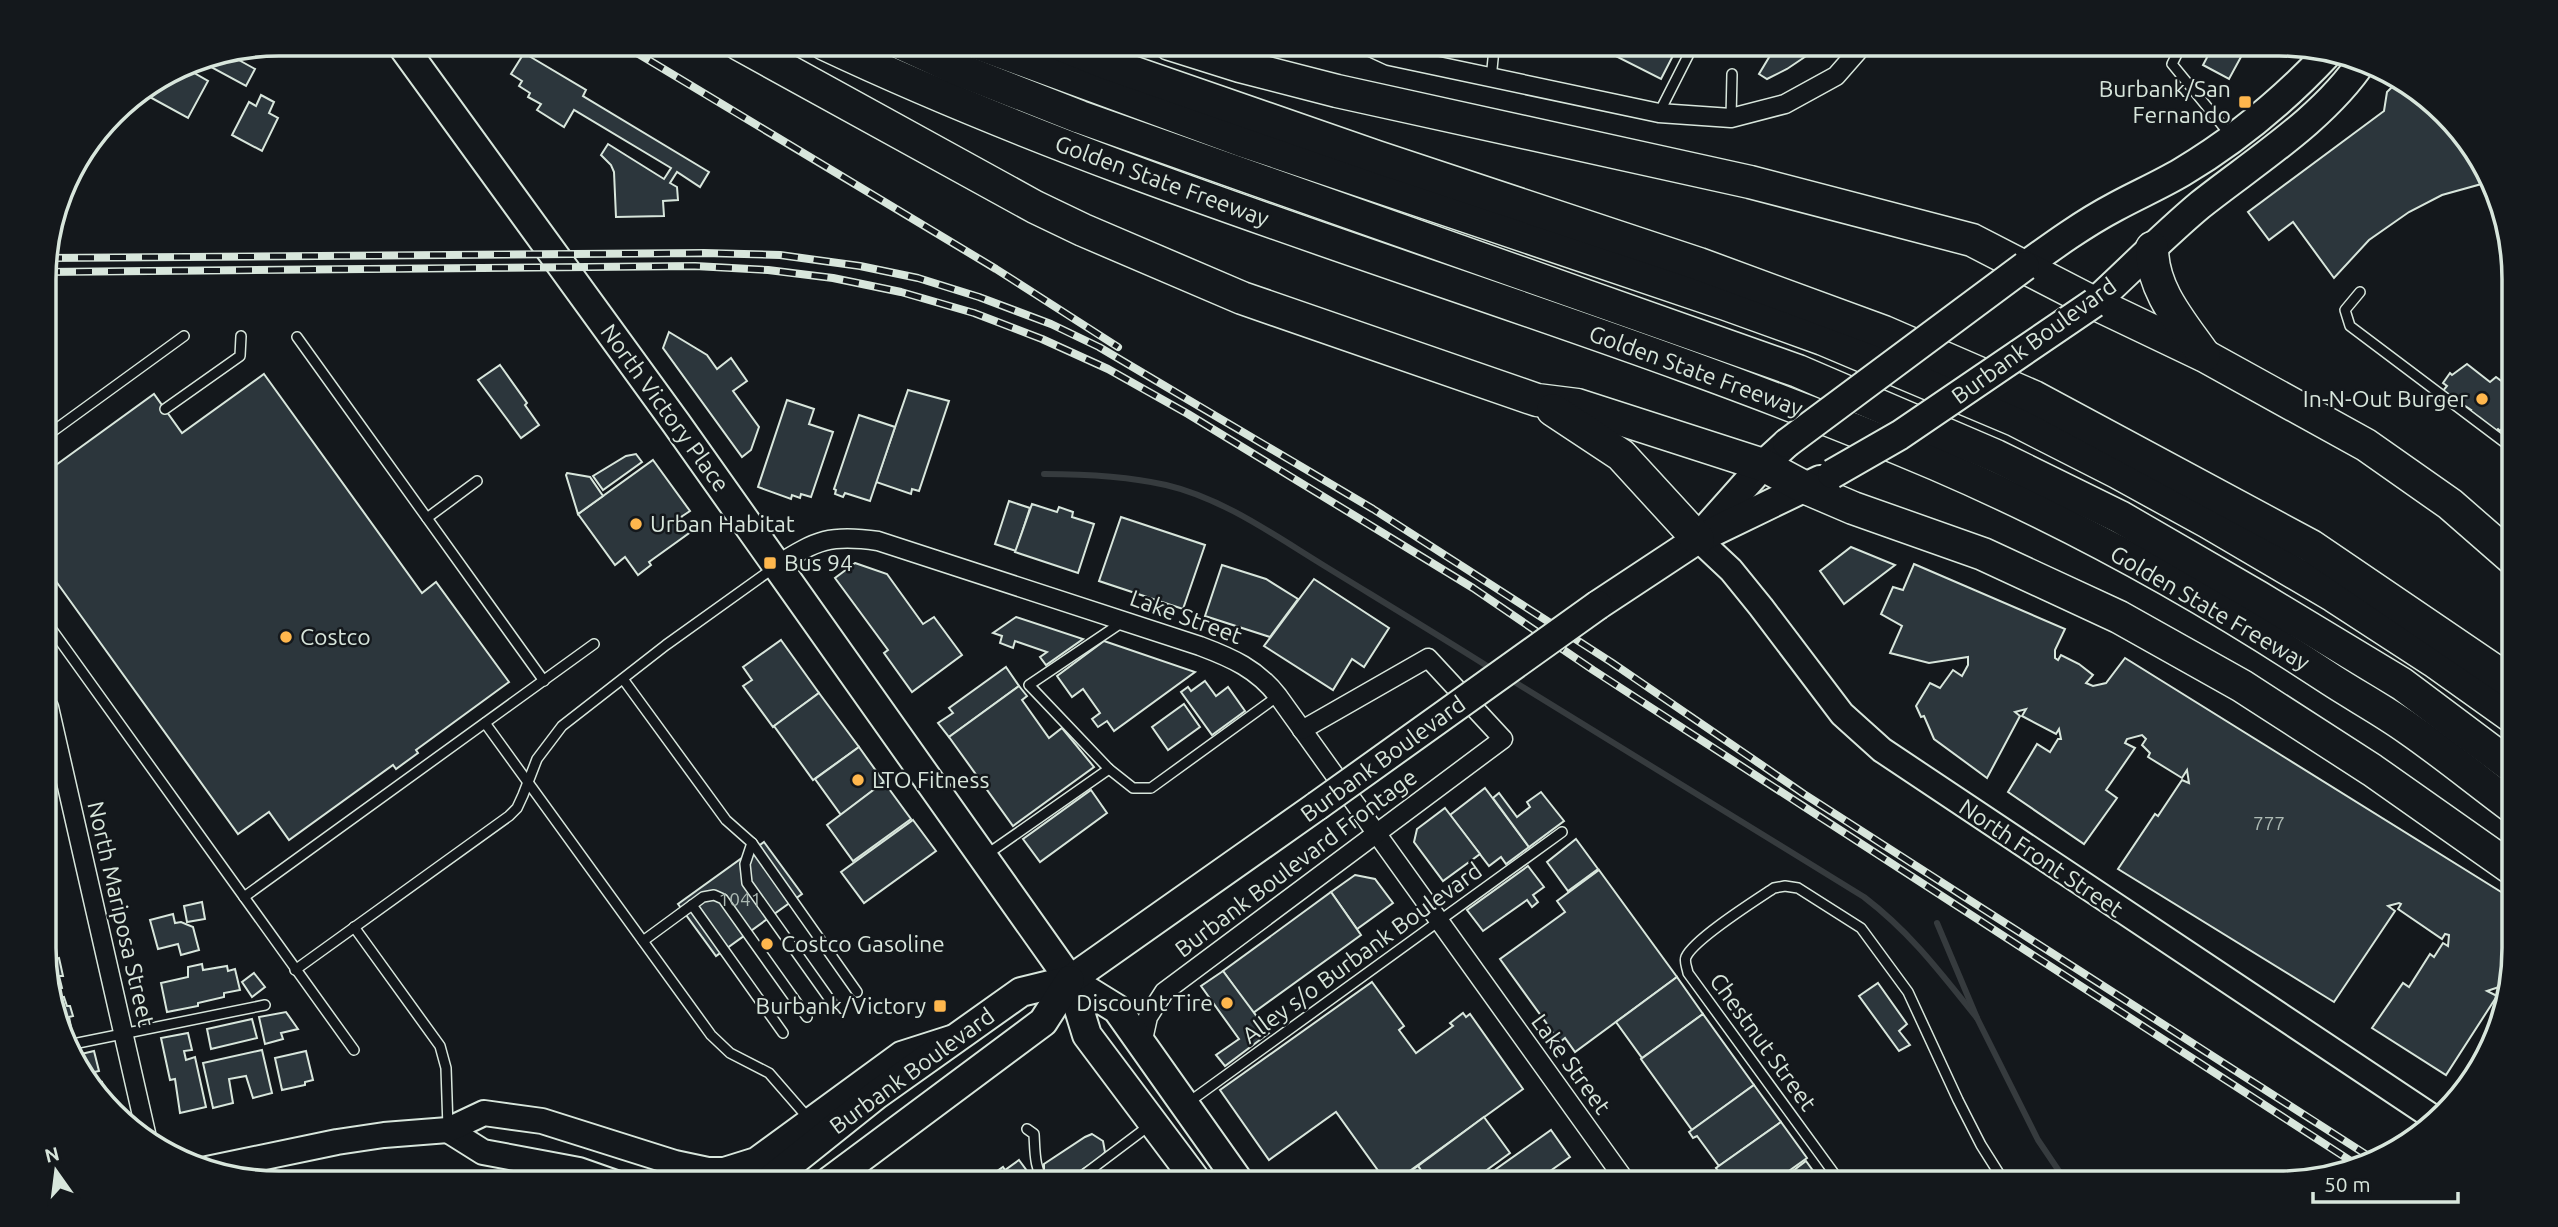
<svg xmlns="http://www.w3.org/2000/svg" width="2558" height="1227" font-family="Ubuntu,sans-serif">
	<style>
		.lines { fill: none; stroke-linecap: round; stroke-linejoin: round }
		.stream { stroke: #363b3e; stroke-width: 6 }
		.building { fill: #2c363c; stroke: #d8e6dc; stroke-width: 2 }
		.lane-casing { stroke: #d8e6dc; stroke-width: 12 }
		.street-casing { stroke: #d8e6dc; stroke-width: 21 }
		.secondary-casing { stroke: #d8e6dc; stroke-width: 28 }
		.primary-casing { stroke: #d8e6dc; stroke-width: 32 }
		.highway-casing { stroke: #d8e6dc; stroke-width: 35 }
		.lane { stroke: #14181c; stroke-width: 9 }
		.street { stroke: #14181c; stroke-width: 18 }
		.secondary { stroke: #14181c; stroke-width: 24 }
		.primary { stroke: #14181c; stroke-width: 28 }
		.highway { stroke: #14181c; stroke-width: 32 }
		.rail-casing { stroke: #d8e6dc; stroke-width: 8 }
		.rail { stroke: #14181c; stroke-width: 5; stroke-dasharray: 16; stroke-linecap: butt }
		.primary-bridge-casing { stroke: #d8e6dc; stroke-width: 32; stroke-linecap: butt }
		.primary-bridge { stroke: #14181c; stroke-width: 28 }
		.poi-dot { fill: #ffb74d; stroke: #14181c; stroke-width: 2.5 }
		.labels { text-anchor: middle; stroke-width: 5; stroke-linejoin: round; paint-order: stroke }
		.number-label { font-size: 19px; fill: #adbab4 }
		.poi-label { font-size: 23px; fill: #d8e6dc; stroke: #14181c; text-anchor: start }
		.street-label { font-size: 23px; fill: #d8e6dc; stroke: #14181c }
		.rim { fill: none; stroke: #d8e6dc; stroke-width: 3.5 }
	</style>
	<rect width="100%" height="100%" fill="#14181c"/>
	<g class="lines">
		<g class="stream">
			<path d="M1044,474C1085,474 1126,476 1166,485C1222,498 1274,535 1323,565C1380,600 1438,635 1495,671"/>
			<path d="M1508,678L1864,897C1911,933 1940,972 1977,1018"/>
			<polyline points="1937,923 1977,1018 2038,1140 2067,1183"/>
		</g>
	</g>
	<g class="building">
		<polygon points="1581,44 1679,44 1661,79 1602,49 1599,53"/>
		<polygon points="1777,44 1824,44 1787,69 1767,79 1759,74"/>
		<polygon points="2214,44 2248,44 2229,79 2203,65"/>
		<polygon points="524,53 586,90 583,96 709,172 700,187 677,172 670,183 677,187 678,200 663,201 664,216 616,217 614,172 611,165 601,155 608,144 664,179 671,168 574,110 564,127 537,110 541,104 528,97 530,93 519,86 522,81 511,74"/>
		<polygon points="228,54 255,69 246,86 198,60"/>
		<polygon points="182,66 208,81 188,118 148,96 155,83"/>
		<polygon points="2396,83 2466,136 2485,183 2442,195 2409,212 2369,240 2334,278 2293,222 2269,240 2248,212 2384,111 2387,92"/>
		<polygon points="261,95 274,102 269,113 278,118 262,151 232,135 249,102 256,106"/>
		<polygon points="669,332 707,355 717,369 731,358 747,381 733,391 759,427 751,450 742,457 663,348"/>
		<polygon points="2467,364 2490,382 2496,377 2504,383 2503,385 2513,391 2513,417 2500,431 2498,429 2494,432 2480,418 2479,420 2469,412 2471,410 2465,406 2464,408 2442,392 2447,386 2443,383 2450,373 2452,375"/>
		<polygon points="500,365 527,403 525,405 539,425 521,438 478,380"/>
		<polygon points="264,374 422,593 436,582 509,682 416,750 418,753 396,769 393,765 289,840 269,812 238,834 45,566 45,473 154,394 182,433"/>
		<polygon points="908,390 949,401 919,491 912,489 911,494 876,482"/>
		<polygon points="787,400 814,409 809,424 833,432 811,497 801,494 800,498 792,495 791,499 758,487"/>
		<polygon points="859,415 895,427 870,501 845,493 843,497 835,494 836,490 834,489"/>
		<polygon points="636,454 642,462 603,490 593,476 626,456"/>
		<polygon points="653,460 690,511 681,517 692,531 649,562 651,565 638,575 625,557 615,565 578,514"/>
		<polygon points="567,473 590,477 603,496 578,514 566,475"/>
		<polygon points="1009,501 1030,508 1016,551 995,544"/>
		<polygon points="1032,504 1057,512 1059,507 1073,512 1072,517 1094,524 1078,573 1015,552"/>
		<polygon points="1121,517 1205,545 1183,609 1099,581"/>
		<polygon points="1851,547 1895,565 1844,604 1820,571"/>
		<polygon points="855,563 887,574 923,624 934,617 962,655 912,692 884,653 888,650 835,578"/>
		<polygon points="1914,564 2065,629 2055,650 2055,658 2058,660 2061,655 2079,664 2093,675 2086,683 2093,686 2106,683 2125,658 2514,900 2514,948 2504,997 2498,993 2499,987 2487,991 2497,996 2446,1075 2372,1028 2403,983 2409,987 2430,954 2434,957 2443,943 2448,946 2449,935 2445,934 2442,939 2398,909 2401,904 2399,903 2388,906 2395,911 2334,1002 2118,869 2155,814 2158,816 2182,780 2189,783 2187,770 2182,778 2148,757 2150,753 2142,745 2146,739 2142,735 2127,739 2125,743 2135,748 2106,790 2117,798 2084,844 2008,792 2037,744 2050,752 2058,739 2061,739 2059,729 2056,734 2022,716 2026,709 2015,712 2020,716 1987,778 1934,739 1924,716 1921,717 1916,706 1930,683 1940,688 1953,670 1962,676 1968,665 1968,657 1929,663 1890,653 1902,626 1881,614 1893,587 1903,590"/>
		<polygon points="1222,565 1266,579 1298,599 1270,637 1205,616"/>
		<polygon points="1314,579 1389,628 1364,667 1352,659 1333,690 1264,646"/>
		<polygon points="1016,617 1083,639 1046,665 1040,657 1047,652 1015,641 1013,648 1000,643 1002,636 993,633"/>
		<polygon points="781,640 819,693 773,727 743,686 752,680 743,667"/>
		<polygon points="1104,641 1195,672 1114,731 1107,721 1098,727 1092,719 1100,713 1083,689 1072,697 1057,676"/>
		<polygon points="1006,667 1019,686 949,737 938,723 953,713 949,708"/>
		<polygon points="1205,681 1216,696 1228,687 1245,711 1212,735 1181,692 1188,687 1191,691"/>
		<polygon points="1019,686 1027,696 1022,700 1049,738 1062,728 1094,767 1013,826 949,737"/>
		<polygon points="819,693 859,747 813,780 774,726"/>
		<polygon points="1184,704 1200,727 1168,750 1152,727"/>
		<polygon points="859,747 884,782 841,815 815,779"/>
		<polygon points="884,782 911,819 853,861 827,825"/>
		<polygon points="1485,788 1529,847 1506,864 1501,857 1489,866 1450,815"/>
		<polygon points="1091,790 1107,813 1040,862 1023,839"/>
		<polygon points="1541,792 1564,821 1529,847 1493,798 1499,793 1517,817 1530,807 1527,802"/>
		<polygon points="1445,808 1480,854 1443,881 1414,842 1417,829"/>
		<polygon points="913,820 936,851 864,903 841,872"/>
		<polygon points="1576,839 1598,869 1568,891 1547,862"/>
		<polygon points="764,842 802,894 716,956 678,904"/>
		<polygon points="1528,866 1544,887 1533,895 1538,902 1532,907 1527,900 1483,931 1467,910"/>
		<polygon points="1599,870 1677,977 1575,1052 1565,1038 1560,1042 1500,959 1565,912 1557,901"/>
		<polygon points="1355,875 1375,879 1393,903 1357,929 1331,892"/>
		<polygon points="1331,892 1361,935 1253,1013 1223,971"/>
		<polygon points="202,902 205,919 187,922 184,906"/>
		<polygon points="173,914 175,923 181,922 193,927 199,950 181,955 178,944 158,949 150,920"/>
		<polygon points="59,958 63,976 59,976 62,988 50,990 46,979 46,962"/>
		<polygon points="202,964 203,970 227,966 228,971 235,969 240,990 224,993 224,997 198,1003 198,1006 167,1012 161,983 188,977 188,967"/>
		<polygon points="1223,971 1269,1033 1225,1066 1216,1055 1239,1039 1201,986"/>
		<polygon points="254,973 265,987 252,997 242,982"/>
		<polygon points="1677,977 1703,1014 1642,1058 1616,1022"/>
		<polygon points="1372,982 1404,1026 1399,1030 1416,1053 1453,1026 1450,1023 1463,1013 1466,1017 1470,1014 1523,1089 1393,1183 1387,1183 1336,1112 1269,1160 1220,1090"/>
		<polygon points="1878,983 1907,1024 1899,1031 1910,1045 1899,1051 1859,996"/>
		<polygon points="64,997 67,1006 70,1006 73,1016 69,1017 71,1027 66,1028 54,999"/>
		<polygon points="286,1012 298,1029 281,1033 283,1039 265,1044 259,1017"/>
		<polygon points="1703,1014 1754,1085 1692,1130 1641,1059"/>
		<polygon points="252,1019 257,1038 211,1049 207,1029"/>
		<polygon points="188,1033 192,1050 184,1051 186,1060 195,1057 206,1107 180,1113 175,1079 170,1080 161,1038"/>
		<polygon points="262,1050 272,1093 253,1098 246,1076 229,1079 233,1103 213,1108 203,1063"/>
		<polygon points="94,1051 99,1071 85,1074 77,1055"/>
		<polygon points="306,1051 313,1080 305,1082 305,1085 282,1090 275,1058"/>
		<polygon points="102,1082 107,1102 93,1092 90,1085"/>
		<polygon points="1754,1085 1781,1122 1719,1166 1697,1136 1693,1138 1689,1132"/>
		<polygon points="1484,1117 1510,1153 1469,1183 1430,1183 1418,1166"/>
		<polygon points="1781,1122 1807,1158 1772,1183 1727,1183 1716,1168"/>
		<polygon points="1551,1130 1570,1157 1533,1183 1469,1183 1477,1177 1479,1181"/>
		<polygon points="1092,1134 1103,1141 1105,1152 1101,1157 1062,1183 1049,1181 1044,1174 1044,1164 1085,1137"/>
		<polygon points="1019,1160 1036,1183 980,1183 1003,1167 1005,1170"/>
		<polygon points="1806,1161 1822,1183 1777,1183"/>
		<polygon points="1418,1166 1430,1183 1393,1183"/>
		<polygon points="1108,1172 1116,1183 1093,1183"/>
		<polygon points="401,1175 407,1183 371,1183 370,1181 381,1179 380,1177 386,1176 386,1178"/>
	</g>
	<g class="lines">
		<defs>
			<g id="lane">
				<polyline points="2182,44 2172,64 2231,136"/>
				<polyline points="1491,79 1494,49 1493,44"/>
				<polyline points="1659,113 1694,44"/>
				<polyline points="1731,118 1732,74"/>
				<polyline points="2360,292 2345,310 2350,326 2504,442 2513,444"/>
				<polyline points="297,337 544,681"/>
				<polyline points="165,409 240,356 241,336"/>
				<polyline points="45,437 184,336"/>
				<polyline points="427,518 477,481"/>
				<polyline points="45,620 354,1050"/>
				<polyline points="1124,621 1029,685 1109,769 1133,788 1151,788 1278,696"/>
				<polyline points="623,679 726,820 752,843 857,992"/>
				<polyline points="485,723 711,1035 730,1053 769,1073 809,1119"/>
				<polyline points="752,843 745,864 747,883 833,1004"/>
				<polyline points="986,855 1109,769"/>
				<polyline points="244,897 594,644"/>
				<polyline points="692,905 783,1033"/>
				<polyline points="354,927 440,1046 446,1068 448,1128"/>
				<polyline points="643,941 703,897 714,895 723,899 807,1017"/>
				<polyline points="295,970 509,816 517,808 523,795 537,759 562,726 666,645 775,567"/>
				<polyline points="73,1044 265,1005"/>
				<polyline points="1189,1102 1562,832"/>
				<path d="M1027,1129L1034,1134C1035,1150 1034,1171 1046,1183"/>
				<polyline points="1073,1183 1150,1125"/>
				<path d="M1841,1183L1688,973C1687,967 1684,962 1686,957C1694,939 1756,900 1774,888L1785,886L1798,888L1861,928L1908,992L1958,1100L1981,1145L2005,1183"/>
			</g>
			<g id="street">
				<polyline points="1364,44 1390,56 1659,113 1731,118 1785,104 1836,76 1864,44"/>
				<path d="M777,565C817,540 830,534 878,541L1200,646C1232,658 1257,669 1278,696L1627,1183"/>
				<polyline points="49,707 146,1133"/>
				<polyline points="1142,1044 1148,1017 1164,992 1503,739 1428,658 1302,730"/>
			</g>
			<g id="secondary">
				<polyline points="1698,539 1731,570 1761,607 1842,714 1882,750 2437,1120"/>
				<polyline points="448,1130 483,1152 579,1170 616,1183"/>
				<polyline points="207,1169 337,1142 384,1135 448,1130 484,1113 542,1121 675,1163 708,1170 724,1170 756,1160 901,1054 951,1038"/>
			</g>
			<g id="primary">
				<polyline points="401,44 676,423 1070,980 1087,1035 1198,1183"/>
				<path d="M2025,266C2054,245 2083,224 2115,207C2137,195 2160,185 2182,172C2234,141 2286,98 2328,53"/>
				<path d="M2094,303C2129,271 2163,236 2200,205C2254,162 2324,119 2363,60"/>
				<polyline points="1707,528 1763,465 1787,443"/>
				<polyline points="1598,605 1698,539 1820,480"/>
				<polyline points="1070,980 1117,1009 1240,1183"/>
				<polyline points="766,1183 876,1095 1021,992 1070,980 1317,806"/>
				<polyline points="827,1183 1043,1022 1070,980"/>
			</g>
			<g id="highway">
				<polyline points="739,44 1035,207 1083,230 1242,298 1537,400 1577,405 1763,465 1804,487 1853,508 1983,554 2119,617 2242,686 2372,770 2514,870"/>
				<path d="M825,44C1184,213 1572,308 1936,464C2073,523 2206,597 2330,679C2356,696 2384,711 2409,729C2445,754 2479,782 2514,808"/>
				<polyline points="903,44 955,68 1080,117 1798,371 1996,456 2120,517 2258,597 2402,684 2514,768"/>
				<polyline points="980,44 1241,140 1726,304 1823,339 2015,420 2117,472 2208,522 2334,596 2434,661 2514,718"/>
				<polyline points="1059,44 1106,63 1377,157 1699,264 1884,332 2034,397 2311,546 2514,684"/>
				<polyline points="1170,44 1240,66 1337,91 1750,182 1972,240 2094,303 2205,356 2366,445 2450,504 2513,559"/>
				<path d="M2152,248C2152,290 2181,322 2204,355"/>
				<polyline points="1553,410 1621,455 1698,539"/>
			</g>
		</defs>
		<use href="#lane" class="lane-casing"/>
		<use href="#street" class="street-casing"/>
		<use href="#secondary" class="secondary-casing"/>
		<use href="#primary" class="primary-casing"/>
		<use href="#highway" class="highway-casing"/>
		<use href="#lane" class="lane"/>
		<use href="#street" class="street"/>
		<use href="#secondary" class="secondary"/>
		<use href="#primary" class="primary"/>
		<use href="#highway" class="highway"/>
		<defs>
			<g id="rail">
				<polyline points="622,44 996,269 1118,347"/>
				<polyline points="46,258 704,253 780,255 860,266 918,278 979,297 1051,324 1099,347 1373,509 1611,662 1804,794 2370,1157"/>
				<polyline points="44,272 695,266 768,270 833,278 901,292 974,313 1042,339 1108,369 1188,414 1473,588 1593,670 2354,1163"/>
			</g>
		</defs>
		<use href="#rail" class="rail-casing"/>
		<use href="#rail" class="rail"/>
		<defs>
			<g id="primary-bridge">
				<polyline points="1787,443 2025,266"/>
				<polyline points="1832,474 1900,435 2094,303"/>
				<polyline points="1317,806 1598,605"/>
			</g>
		</defs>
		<use href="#primary-bridge" class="primary-bridge-casing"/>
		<use href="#primary-bridge" class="primary-bridge"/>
	</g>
	<g class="poi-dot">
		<rect x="2238" y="95" width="14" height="14" rx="3.5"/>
		<circle cx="2482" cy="399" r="7"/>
		<circle cx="636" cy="524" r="7"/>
		<rect x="763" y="556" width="14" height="14" rx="3.5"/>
		<circle cx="286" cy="637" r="7"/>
		<circle cx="858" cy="780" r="7"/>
		<circle cx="767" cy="944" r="7"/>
		<circle cx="1227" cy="1003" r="7"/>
		<rect x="933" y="999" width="14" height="14" rx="3.5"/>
	</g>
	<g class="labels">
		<g class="number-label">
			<text x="2269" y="830">777</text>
			<text x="740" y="906">1041</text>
		</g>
		<g class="poi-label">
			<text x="2231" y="97" text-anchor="end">Burbank/San<tspan x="2231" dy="26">Fernando</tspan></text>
			<text x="2468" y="407" text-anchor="end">In-N-Out Burger</text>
			<text x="650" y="532">Urban Habitat</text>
			<text x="784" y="571">Bus 94</text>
			<text x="300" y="645">Costco</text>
			<text x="872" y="788">LTO Fitness</text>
			<text x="781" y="952">Costco Gasoline</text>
			<text x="1213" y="1011" text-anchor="end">Discount Tire</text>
			<text x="926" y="1014" text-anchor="end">Burbank/Victory</text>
		</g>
		<g class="street-label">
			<text transform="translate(1162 181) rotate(20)" y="8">Golden State Freeway</text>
			<text transform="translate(2034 341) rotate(-36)" y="8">Burbank Boulevard</text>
			<text transform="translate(1696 371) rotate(20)" y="8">Golden State Freeway</text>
			<text transform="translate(665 408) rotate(54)" y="8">North Victory Place</text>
			<text transform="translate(2210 608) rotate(30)" y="8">Golden State Freeway</text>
			<text transform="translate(1186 617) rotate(20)" y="8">Lake Street</text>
			<text transform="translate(1383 759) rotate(-36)" y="8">Burbank Boulevard</text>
			<text transform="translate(2041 858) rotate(34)" y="8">North Front Street</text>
			<text transform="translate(1296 863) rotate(-37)" y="8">Burbank Boulevard Frontage</text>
			<text transform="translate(121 914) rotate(77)" y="8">North Mariposa Street</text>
			<text transform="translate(1362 953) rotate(-36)" y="8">Alley s/o Burbank Boulevard</text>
			<text transform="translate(1763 1042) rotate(54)" y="8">Chestnut Street</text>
			<text transform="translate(1571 1064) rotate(54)" y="8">Lake Street</text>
			<text transform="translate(912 1071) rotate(-36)" y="8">Burbank Boulevard</text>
		</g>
	</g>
	<path d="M0 0H2558V1227H0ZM279 56H2279A223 223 0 0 1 2502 279V948A223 223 0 0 1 2279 1171H279A223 223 0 0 1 56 948V279A223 223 0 0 1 279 56Z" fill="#14181c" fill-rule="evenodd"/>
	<path class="rim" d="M279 56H2279A223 223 0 0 1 2502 279V948A223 223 0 0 1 2279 1171H279A223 223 0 0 1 56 948V279A223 223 0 0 1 279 56Z"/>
	<g transform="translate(56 1171) rotate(346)" stroke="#14181c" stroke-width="5" paint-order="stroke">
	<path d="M0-5L12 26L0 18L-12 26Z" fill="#d8e6dc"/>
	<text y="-10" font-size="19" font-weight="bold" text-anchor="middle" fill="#d8e6dc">N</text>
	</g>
	<path d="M2313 1192v10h145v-10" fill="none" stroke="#d8e6dc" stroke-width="3.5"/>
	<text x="2324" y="1192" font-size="21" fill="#d8e6dc" stroke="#14181c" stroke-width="5" paint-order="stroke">50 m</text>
</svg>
